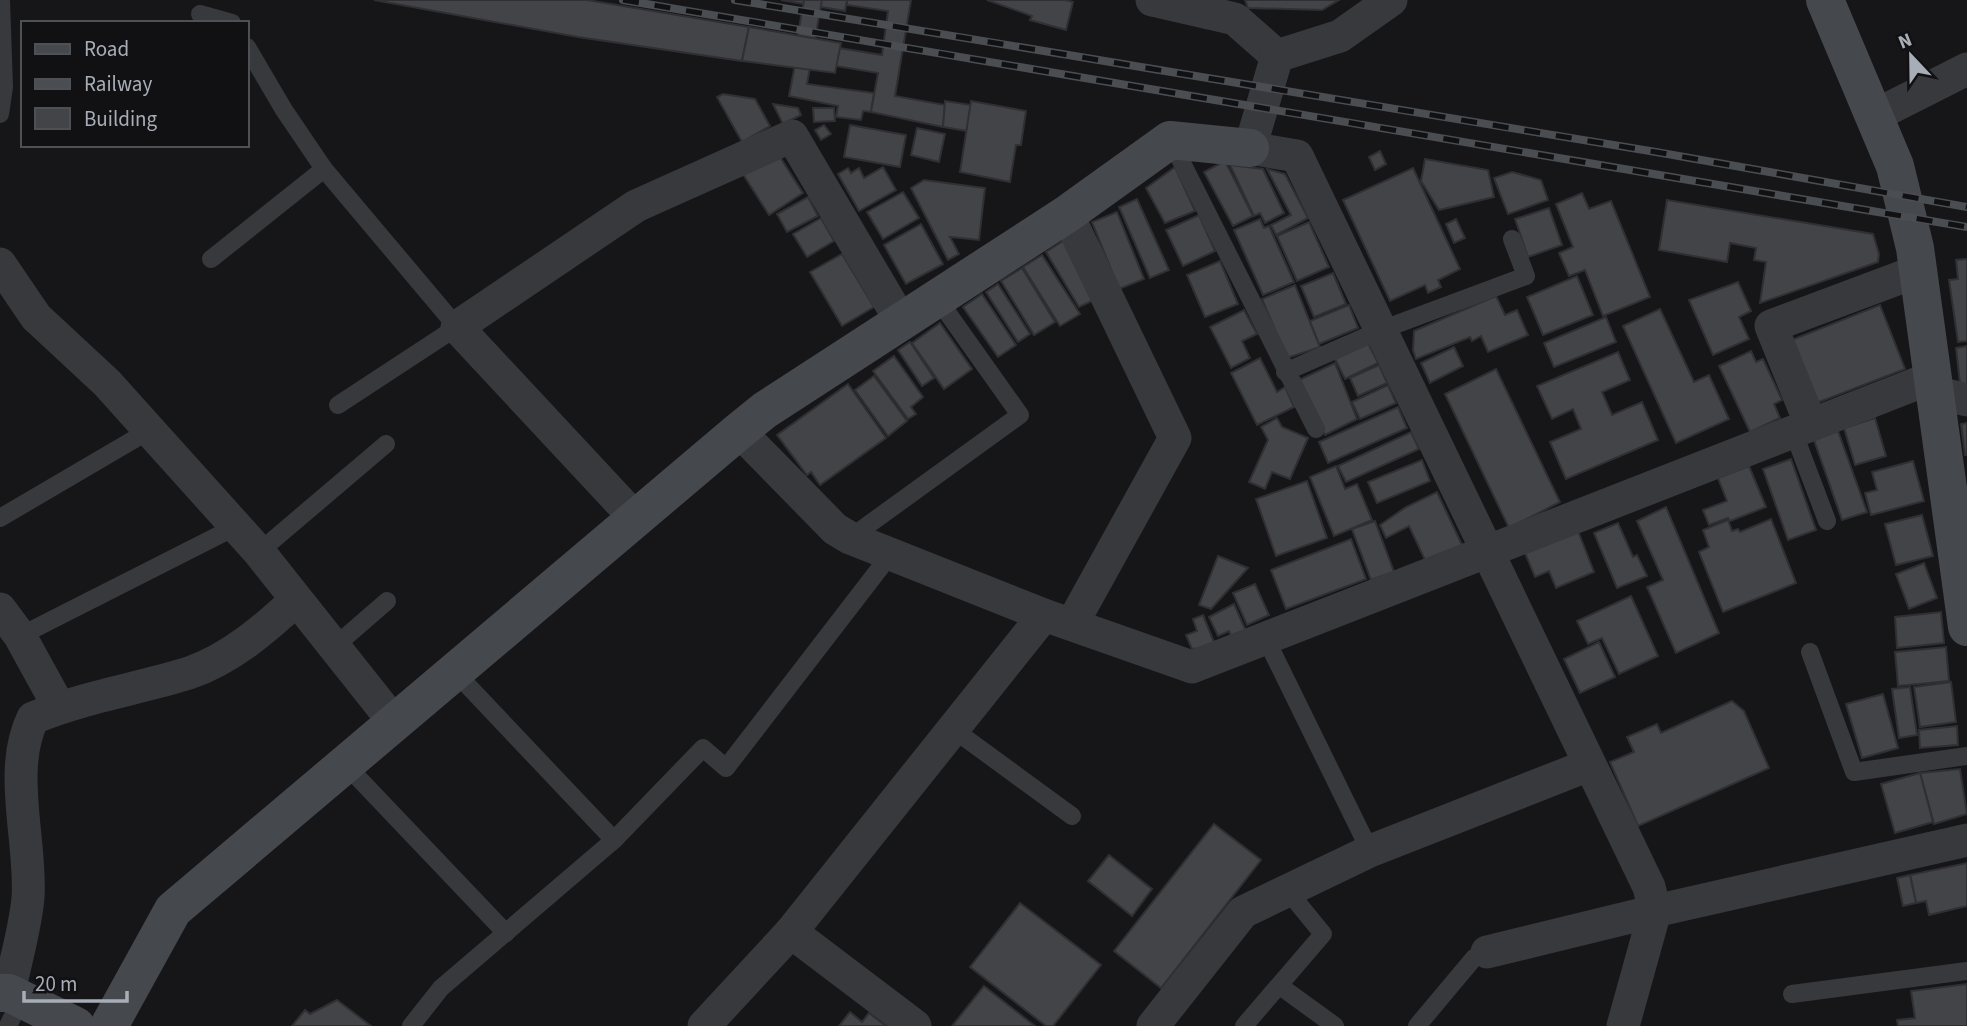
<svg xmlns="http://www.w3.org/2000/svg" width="1967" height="1026" font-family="'Source Sans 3',sans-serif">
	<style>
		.building { fill: #424448; stroke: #303034; stroke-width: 2 }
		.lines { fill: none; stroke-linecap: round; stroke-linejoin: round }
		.lane { stroke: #37393d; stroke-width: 18 }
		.street { stroke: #37393d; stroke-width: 33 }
		.secondary { stroke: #45484d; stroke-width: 38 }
		.rail-casing { stroke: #4a4d52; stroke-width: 8 }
		.rail { stroke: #111113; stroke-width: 5; stroke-dasharray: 16; stroke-linecap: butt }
	</style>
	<rect width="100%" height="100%" fill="#161618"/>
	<g class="building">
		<polygon points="374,0 587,0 749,27 742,61 578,37"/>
		<polygon points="781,0 847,0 845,11"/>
		<polygon points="804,0 822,0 807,84 874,93 871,112 863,111 861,120 836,117 838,106 789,96 797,54 774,50 776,37 797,40"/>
		<polygon points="847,0 911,0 895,96 945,105 943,127 871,112 878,73 836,66 839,48 882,55 888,11 847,5"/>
		<polygon points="987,0 1065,0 1073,2 1066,30 1030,20 1032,16"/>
		<polygon points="1245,0 1339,0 1322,10 1248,8"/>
		<polygon points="749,27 841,43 835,73 742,61"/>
		<polygon points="723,94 755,99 770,126 742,142 717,97"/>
		<polygon points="945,101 971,105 967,131 943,127"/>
		<polygon points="971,101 1026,111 1021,145 1016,145 1010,182 960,172"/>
		<polygon points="773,104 798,108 801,115 783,124"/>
		<polygon points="813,108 834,108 835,121 814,122"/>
		<polygon points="824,125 831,134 821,140 815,130"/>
		<polygon points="850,125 906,135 900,167 844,157"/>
		<polygon points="917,128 945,134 939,162 911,155"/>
		<polygon points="1380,151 1386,164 1375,170 1369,157"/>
		<polygon points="780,157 803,193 769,215 741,171"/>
		<polygon points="1425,159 1488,170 1494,197 1439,210 1421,181"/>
		<polygon points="1225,161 1253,216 1233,226 1204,172"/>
		<polygon points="1230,165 1263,169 1284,213 1265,223 1260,213 1254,216"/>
		<polygon points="883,167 896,190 859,211 838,174 848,168 851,173 859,168 864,178"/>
		<polygon points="1175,167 1195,211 1165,223 1146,188"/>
		<polygon points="1413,168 1460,269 1438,280 1441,287 1428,293 1425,285 1390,301 1343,200"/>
		<polygon points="1267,169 1285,174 1308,218 1276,235 1271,225 1291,215"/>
		<polygon points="1512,172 1541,180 1548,200 1508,214 1494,178"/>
		<polygon points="924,180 985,188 979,240 950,237 959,254 948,260 911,188"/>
		<polygon points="903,192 919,218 883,239 867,212"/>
		<polygon points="1582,193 1589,209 1611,201 1650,297 1603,316 1585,270 1569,276 1559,253 1573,247 1556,204"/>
		<polygon points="808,197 818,216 787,232 777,214"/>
		<polygon points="1137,199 1169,270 1150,278 1119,207"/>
		<polygon points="1667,200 1873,234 1879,254 1878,262 1760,303 1766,262 1754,260 1756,248 1730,243 1727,262 1659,250"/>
		<polygon points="1549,208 1562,245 1528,257 1515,219"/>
		<polygon points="1117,212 1144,279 1119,289 1092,222"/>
		<polygon points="1199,215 1215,251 1183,266 1166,230"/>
		<polygon points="821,218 834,241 807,257 793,234"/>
		<polygon points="1260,219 1264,228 1269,226 1294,282 1263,295 1234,230"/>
		<polygon points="1456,219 1465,238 1454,243 1446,224"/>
		<polygon points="1309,222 1329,267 1297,281 1277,236"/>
		<polygon points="921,224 943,264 906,284 884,245"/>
		<polygon points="1069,237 1096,299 1079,307 1046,252"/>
		<polygon points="842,254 874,307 842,326 810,272"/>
		<polygon points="1042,255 1080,314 1060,326 1023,267"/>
		<polygon points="1967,259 1967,341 1958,342 1949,280 1958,279 1956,260"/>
		<polygon points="1220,261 1238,304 1205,317 1187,275"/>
		<polygon points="1022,268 1055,322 1034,335 1001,281"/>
		<polygon points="1333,273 1346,304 1314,317 1301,286"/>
		<polygon points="1577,276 1593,315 1543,335 1527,297"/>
		<polygon points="1738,282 1751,311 1739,317 1749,339 1713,355 1689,300"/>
		<polygon points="998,284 1030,334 1018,342 986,292"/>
		<polygon points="1295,285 1320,347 1287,358 1262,299"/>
		<polygon points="982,294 1016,345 998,357 963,307"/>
		<polygon points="1496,296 1505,315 1517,310 1528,335 1488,352 1481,336 1472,341 1470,337 1416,359 1413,350 1414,331"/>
		<polygon points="1349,305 1358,328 1319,344 1310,321"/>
		<polygon points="1880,305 1905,369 1814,404 1789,341"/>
		<polygon points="1660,309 1694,382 1709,375 1729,419 1676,443 1623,326"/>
		<polygon points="1244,310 1257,334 1242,341 1250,358 1231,368 1210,327"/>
		<polygon points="1606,317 1616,342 1554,367 1544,343"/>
		<polygon points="940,323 972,369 944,389 912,343"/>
		<polygon points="910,342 934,378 922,386 898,350"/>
		<polygon points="1368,343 1378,363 1345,379 1335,359"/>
		<polygon points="1967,346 1967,385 1960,383 1956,348"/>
		<polygon points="1454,347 1463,366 1430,383 1421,363"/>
		<polygon points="1751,351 1756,362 1763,359 1782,400 1774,404 1780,418 1750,432 1719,366"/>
		<polygon points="1618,352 1630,380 1602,392 1612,415 1642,402 1658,440 1566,479 1550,442 1581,429 1573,409 1552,419 1537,386"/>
		<polygon points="894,356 923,397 911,407 916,414 908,419 873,371"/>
		<polygon points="1260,358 1277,392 1285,387 1294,407 1257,425 1231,373"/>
		<polygon points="1335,363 1357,419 1325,435 1299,380"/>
		<polygon points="1379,365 1387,383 1358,396 1350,378"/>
		<polygon points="1496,369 1560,502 1509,528 1445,394"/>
		<polygon points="874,376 907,421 888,436 855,390"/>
		<polygon points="848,384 886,438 820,485 811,472 807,475 777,435"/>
		<polygon points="1388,385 1396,403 1360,419 1352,402"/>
		<polygon points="1398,407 1407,428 1328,463 1319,442"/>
		<polygon points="1277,418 1282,427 1308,438 1290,479 1272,472 1265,489 1249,482 1268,440 1261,427"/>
		<polygon points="1875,418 1886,456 1855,465 1844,428"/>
		<polygon points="1967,423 1967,455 1965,455 1961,424"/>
		<polygon points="1838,431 1867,512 1842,520 1814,440"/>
		<polygon points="1411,432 1419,449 1346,482 1338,466"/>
		<polygon points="1791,459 1816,530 1788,540 1763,469"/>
		<polygon points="1422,460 1430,481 1377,503 1368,482"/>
		<polygon points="1913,461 1924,501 1871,515 1865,493 1877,490 1872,472"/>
		<polygon points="1336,466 1345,489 1357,484 1372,520 1334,536 1310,477"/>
		<polygon points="1749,466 1766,507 1730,521 1728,518 1709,525 1703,510 1727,501 1718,478"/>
		<polygon points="1307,481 1327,538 1276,556 1256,499"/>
		<polygon points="1437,492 1463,547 1427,564 1409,526 1386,538 1380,525 1406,507"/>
		<polygon points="1666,507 1719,633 1676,653 1647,587 1663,580 1637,521"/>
		<polygon points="1922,515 1933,556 1896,565 1885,524"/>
		<polygon points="1771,519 1796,583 1723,612 1699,552 1709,547 1703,530 1728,520 1732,531 1738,529 1740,532"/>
		<polygon points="1375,521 1394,572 1371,580 1352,529"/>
		<polygon points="1618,523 1633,557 1637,555 1647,576 1617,588 1594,533"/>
		<polygon points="1578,531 1594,572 1556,588 1549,571 1535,577 1525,553"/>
		<polygon points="1351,539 1366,579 1286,609 1271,570"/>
		<polygon points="1218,556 1248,568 1211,609 1199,605"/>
		<polygon points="1924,563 1937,598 1909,609 1896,574"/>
		<polygon points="1255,584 1269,615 1247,625 1233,593"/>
		<polygon points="1631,596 1658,656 1619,674 1602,638 1588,644 1577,621"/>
		<polygon points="1234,604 1246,631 1232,638 1229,631 1218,636 1209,617"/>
		<polygon points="1941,612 1944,643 1897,648 1895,617"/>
		<polygon points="1203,615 1216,647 1192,649 1186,635 1197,631 1193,619"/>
		<polygon points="1599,642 1615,677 1580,693 1564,659"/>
		<polygon points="1946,647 1949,681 1898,686 1895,652"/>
		<polygon points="1951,682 1956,722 1920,727 1914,687"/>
		<polygon points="1910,687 1917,735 1899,738 1892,689"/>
		<polygon points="1883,694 1898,748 1862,758 1846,704"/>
		<polygon points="1732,701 1744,711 1769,768 1638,826 1610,762 1634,752 1627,737 1657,724 1661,733"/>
		<polygon points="1957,726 1958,745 1920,748 1919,730"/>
		<polygon points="1960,769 1967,814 1934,824 1920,773"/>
		<polygon points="1920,773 1933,822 1895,833 1881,784"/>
		<polygon points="1214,824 1261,860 1161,988 1114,951"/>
		<polygon points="1109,855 1152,889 1132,916 1088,881"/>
		<polygon points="1967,863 1967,906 1929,915 1926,901 1916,903 1910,875"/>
		<polygon points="1910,875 1916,903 1903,906 1897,878"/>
		<polygon points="1020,903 1101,965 1053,1026 1046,1026 970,967"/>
		<polygon points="1967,984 1967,1026 1898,1026 1897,1020 1915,1018 1911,991"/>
		<polygon points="984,986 1035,1026 952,1026"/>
		<polygon points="337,1000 371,1026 292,1026 305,1010 310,1014"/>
		<polygon points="850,1012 862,1022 869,1013 886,1026 839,1026"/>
	</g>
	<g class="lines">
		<g class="lane">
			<polyline points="200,14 232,23"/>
			<polyline points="247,47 284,110 324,169 457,327 338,405"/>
			<polyline points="0,114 4,87 1,0"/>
			<polyline points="1171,141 1316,429"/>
			<polyline points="211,259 324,169"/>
			<polyline points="1285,372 1381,330 1526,276 1512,239"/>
			<polyline points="1793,431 1827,521"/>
			<polyline points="0,518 150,430"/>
			<polyline points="850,538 1020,415 937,298"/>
			<polyline points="259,552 386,444"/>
			<polyline points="20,636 235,527"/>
			<polyline points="1266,639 1370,851"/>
			<polyline points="334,647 387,601"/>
			<polyline points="1810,652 1854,772 1967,756"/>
			<polyline points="454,671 614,840"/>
			<polyline points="953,729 1072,816"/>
			<polyline points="345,764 506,933"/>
			<polyline points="1280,986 1335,1026"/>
			<polyline points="1792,994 1967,971"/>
			<polyline points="8,1026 21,999"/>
			<polyline points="411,1026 441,988 614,840 703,748 726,768 890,555"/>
			<polyline points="1244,1026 1323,934 1287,890"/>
			<polyline points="1417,1026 1474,958 1487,952"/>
		</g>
		<g class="street">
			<polyline points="1152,0 1235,19 1277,56"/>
			<polyline points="1277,56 1250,148 1297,156 1649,887 1655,911 1967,840"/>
			<polyline points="1277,56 1340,36 1391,0"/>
			<polyline points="1874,116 1967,69"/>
			<polyline points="1067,214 1175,438 1072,624"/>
			<polyline points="0,264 36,317 107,383 259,552 394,722"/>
			<polyline points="1934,392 1967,400"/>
			<polyline points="1811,425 1771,326 1918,271"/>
			<polyline points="739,431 835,529 850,538 1044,615 1192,667 1931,378"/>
			<polyline points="636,519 457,327 636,206 792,136 901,321"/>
			<polyline points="0,609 20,636 59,707"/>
			<polyline points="791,932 915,1026"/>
			<polyline points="1487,952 1655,911 1623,1026"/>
			<path d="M9,993C15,962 25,930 28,898C32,843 7,770 33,718C84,697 137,689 189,673C230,659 265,629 296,600"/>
			<polyline points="704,1026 791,932 1044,615"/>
			<polyline points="1153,1026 1243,912 1370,851 1589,765"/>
		</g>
		<g class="secondary">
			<polyline points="1825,0 1895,166 1915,248 1967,627"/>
			<polyline points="0,993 9,993 76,1026"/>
			<polyline points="109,1026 173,910 739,431 765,410 1067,214 1170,140 1250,148"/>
		</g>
		<defs>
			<g id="rail">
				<polyline points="623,0 1967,227"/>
				<polyline points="735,0 1656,152 1967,207"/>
			</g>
		</defs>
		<use href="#rail" class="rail-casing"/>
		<use href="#rail" class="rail"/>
	</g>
	<rect x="21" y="21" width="228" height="126" fill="#111113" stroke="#4d5055" stroke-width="2"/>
	<rect x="35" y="44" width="35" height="10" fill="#45484d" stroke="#4d5055" stroke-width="2"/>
	<text x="84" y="56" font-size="21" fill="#a8aeb7">Road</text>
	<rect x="35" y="79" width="35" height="10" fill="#4a4d52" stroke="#4d5055" stroke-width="2"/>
	<text x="84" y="91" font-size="21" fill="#a8aeb7">Railway</text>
	<rect x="35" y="108" width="35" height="21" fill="#424448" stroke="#4d5055" stroke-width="2"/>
	<text x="84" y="126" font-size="21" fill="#a8aeb7">Building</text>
	<g transform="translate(1911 56) rotate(338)" stroke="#111113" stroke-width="5" paint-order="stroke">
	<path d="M0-5L12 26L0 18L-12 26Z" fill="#a8aeb7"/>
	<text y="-10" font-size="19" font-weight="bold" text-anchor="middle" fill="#a8aeb7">N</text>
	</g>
	<path d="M24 991v10h103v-10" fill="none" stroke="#a8aeb7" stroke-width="3.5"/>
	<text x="35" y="991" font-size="21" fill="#a8aeb7" stroke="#111113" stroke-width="5" paint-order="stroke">20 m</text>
</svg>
